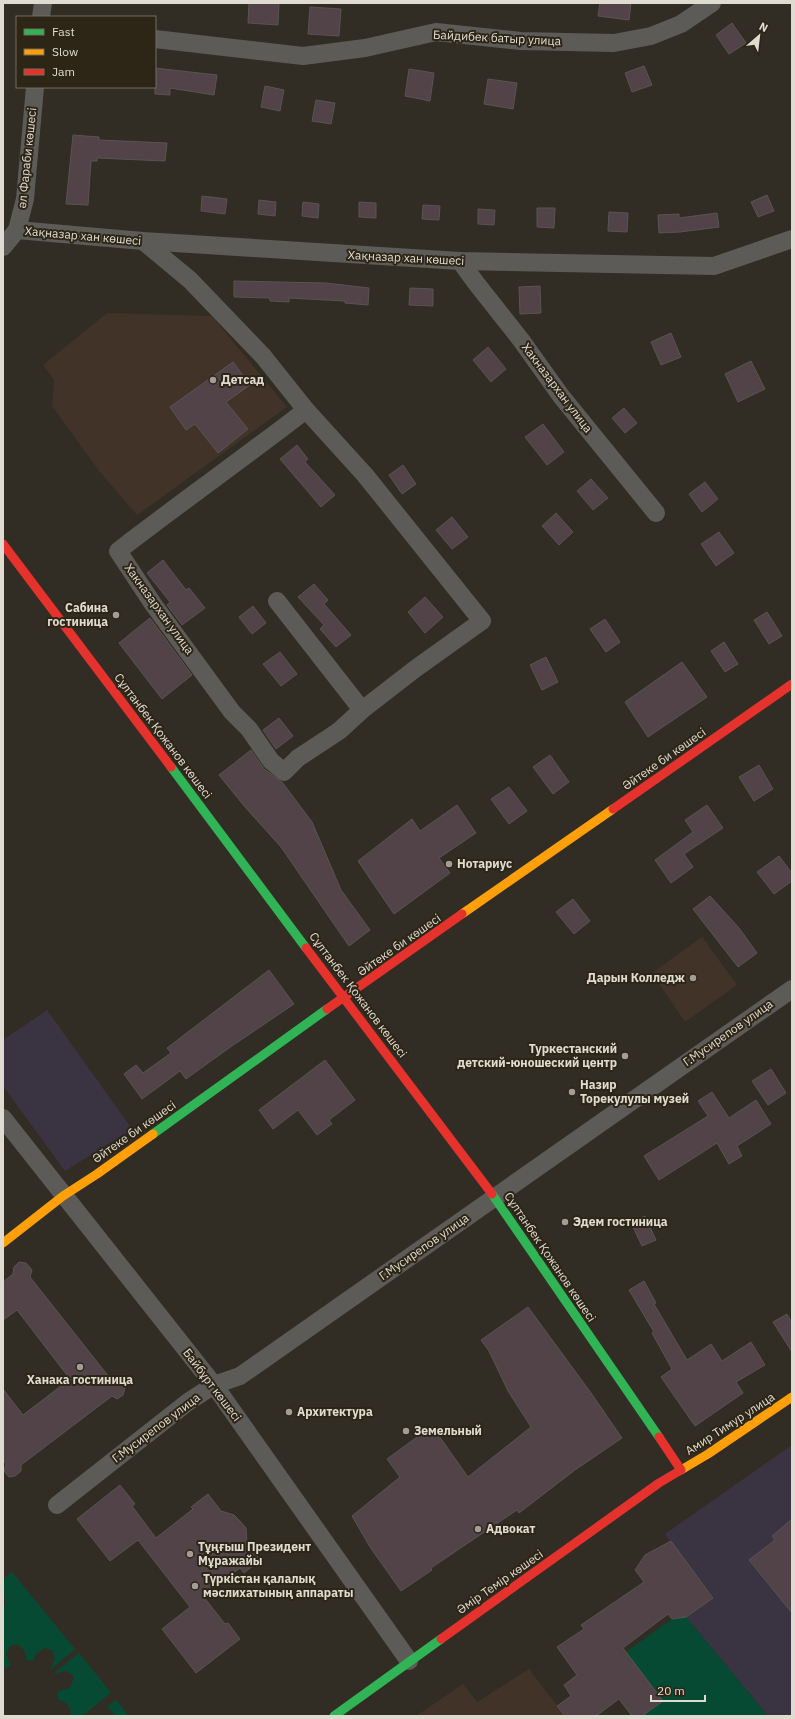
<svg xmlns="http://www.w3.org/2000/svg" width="795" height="1719" font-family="'IBM Plex Sans',sans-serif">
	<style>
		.commercial { fill: #3a3341 }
		.education { fill: #413328 }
		.green { fill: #074a34 }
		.building { fill: #514348; stroke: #595452 }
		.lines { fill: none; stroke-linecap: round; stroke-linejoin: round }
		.street { stroke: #5c5b57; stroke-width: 18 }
		.fast { stroke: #30b455; stroke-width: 9 }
		.slow { stroke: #ff9f0a; stroke-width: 9 }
		.jam { stroke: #e5322d; stroke-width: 9 }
		.poi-dot { fill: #a39e95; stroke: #2d2516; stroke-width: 1.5 }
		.labels { text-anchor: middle; stroke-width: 4; stroke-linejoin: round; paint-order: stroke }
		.street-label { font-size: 12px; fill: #e0dbd1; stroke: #2d2516 }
		.poi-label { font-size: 12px; font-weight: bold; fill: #e0dbd1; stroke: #2d2516; text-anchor: start }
	</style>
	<rect width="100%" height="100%" fill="#312d25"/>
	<g class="commercial">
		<polygon points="47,1010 132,1129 65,1171 3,1086 3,1040"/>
		<polygon points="792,1445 792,1716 768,1716 686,1617 713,1597 665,1534"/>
	</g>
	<g class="education">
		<polygon points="107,313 212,316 287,407 137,515 99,471 52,406 54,380 43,365"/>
		<polygon points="702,937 737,985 685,1022 652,973"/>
		<polygon points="529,1669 565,1716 416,1716 463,1684 477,1702"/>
	</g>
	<g class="green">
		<path d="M12,1572L75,1649L50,1670L55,1659L52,1650L45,1648L36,1654L33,1661L26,1660C26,1652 24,1648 16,1644L10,1646L6,1654L11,1665L5,1669L3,1667V1609L5,1603L3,1579Z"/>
		<polygon points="686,1617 768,1716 639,1716 606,1666 672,1619"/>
		<path d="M79,1653L111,1693L82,1716H70C73,1706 66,1702 57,1699L58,1691L70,1688L74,1678L73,1675L66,1671L53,1674Z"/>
		<polygon points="116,1700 129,1716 115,1716 107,1706"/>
	</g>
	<g class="building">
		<polygon points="249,3 279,3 278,25 248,23"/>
		<polygon points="600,3 631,3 629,20 598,16"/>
		<polygon points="310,7 341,9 339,36 308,34"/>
		<polygon points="732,23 746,43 729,54 716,35"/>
		<polygon points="644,66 652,85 632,92 625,73"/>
		<polygon points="155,68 217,75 214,95 170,88 170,95 155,94"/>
		<polygon points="409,69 434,73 430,101 405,96"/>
		<polygon points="488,79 517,83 513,109 484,104"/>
		<polygon points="265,86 284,90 280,111 261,107"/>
		<polygon points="316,100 335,103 331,124 312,121"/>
		<polygon points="73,135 99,137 99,140 167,143 165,161 97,158 97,161 91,161 88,205 66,204"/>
		<polygon points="767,195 774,211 758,217 751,202"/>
		<polygon points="202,196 227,199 225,214 201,211"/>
		<polygon points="259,200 276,202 275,216 258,214"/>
		<polygon points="303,202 319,204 318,218 302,216"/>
		<polygon points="359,202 376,203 376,218 359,217"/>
		<polygon points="423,205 440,206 439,220 422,219"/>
		<polygon points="537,208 555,208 554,228 537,227"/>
		<polygon points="478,209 495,210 494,225 478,224"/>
		<polygon points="609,212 628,213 627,232 608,231"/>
		<polygon points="717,213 719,227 680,232 659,233 658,215 679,214 679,218"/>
		<polygon points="234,281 326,283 369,288 368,305 345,303 345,301 289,298 289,302 270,301 270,298 234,297"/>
		<polygon points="540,286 541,313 520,314 519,287"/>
		<polygon points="410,288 433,289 433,306 409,305"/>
		<polygon points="671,333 681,357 661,365 651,342"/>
		<polygon points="488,347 506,369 491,382 473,360"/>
		<polygon points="751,361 765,389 738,402 725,374"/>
		<polygon points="233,362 250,385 226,402 248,429 218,453 195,424 186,430 170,407"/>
		<polygon points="624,408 637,423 625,433 612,418"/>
		<polygon points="543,424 564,452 547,465 525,437"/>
		<polygon points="297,445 308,459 305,462 335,495 321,507 280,459"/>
		<polygon points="403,465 416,484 402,494 389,475"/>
		<polygon points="591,479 608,498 593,510 577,491"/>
		<polygon points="705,482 718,499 702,512 689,494"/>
		<polygon points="556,513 573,532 559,545 542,526"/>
		<polygon points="452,517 468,537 452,549 436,530"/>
		<polygon points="719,532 734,553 716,566 701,544"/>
		<polygon points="163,560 186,590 189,588 205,608 182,625 167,605 170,602 147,573"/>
		<polygon points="314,584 328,600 324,604 351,635 336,647 320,629 324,625 298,597"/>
		<polygon points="425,597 443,617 425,633 408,612"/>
		<polygon points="253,606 266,623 252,634 239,617"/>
		<polygon points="767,612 782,636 769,644 754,620"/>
		<polygon points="150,618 192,675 162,699 119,643"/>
		<polygon points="605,619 620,642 606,652 590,629"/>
		<polygon points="724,642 738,664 725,672 711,651"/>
		<polygon points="280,652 297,674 281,686 263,664"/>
		<polygon points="546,657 558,682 542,690 530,665"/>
		<polygon points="682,662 707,697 648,737 625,702"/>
		<polygon points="279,718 293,736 276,749 263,730"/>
		<polygon points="251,750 264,769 282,782 312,822 341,890 370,930 349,946 281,847 245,807 219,775"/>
		<polygon points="550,755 569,782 553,794 533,767"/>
		<polygon points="759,765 773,789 754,801 739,777"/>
		<polygon points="509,787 527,811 509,824 491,799"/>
		<polygon points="457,805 476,833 439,858 450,873 394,914 358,861 412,819 420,831"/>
		<polygon points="707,805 723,828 684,854 693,867 671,883 655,860 693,832 685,820"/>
		<polygon points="779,856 792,873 792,881 774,894 757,872"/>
		<polygon points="710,896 739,928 757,953 738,967 693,909"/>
		<polygon points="573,899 590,921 574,934 556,912"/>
		<polygon points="269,970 294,1004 229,1048 186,1079 180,1071 142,1099 124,1074 136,1065 143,1073 171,1053 167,1048"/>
		<polygon points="325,1060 355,1100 329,1120 332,1124 317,1135 298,1110 273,1129 259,1110"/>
		<polygon points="771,1069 786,1093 768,1105 752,1081"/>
		<polygon points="712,1092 729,1118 756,1100 771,1124 737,1146 742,1156 729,1164 717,1143 659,1180 644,1156 708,1116 698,1101"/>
		<polygon points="645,1216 656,1240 642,1246 631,1223"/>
		<polygon points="19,1262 26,1263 32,1270 30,1277 113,1382 121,1382 125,1388 123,1395 117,1399 112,1396 21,1465 21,1471 15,1476 9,1477 4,1471 6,1464 3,1460 3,1389 23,1415 70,1379 17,1310 3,1320 3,1282 13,1274 14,1267"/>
		<polygon points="644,1281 656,1303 654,1304 687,1360 711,1344 722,1361 751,1342 765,1365 736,1382 743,1393 695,1426 661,1377 672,1369 652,1333 654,1332 629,1290"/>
		<polygon points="528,1307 591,1393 622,1438 575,1470 519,1513 517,1510 431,1568 432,1570 401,1591 370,1547 352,1516 400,1477 387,1459 432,1426 468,1477 531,1427 508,1391 489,1351 481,1340"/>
		<polygon points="787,1314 792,1323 792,1352 773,1322"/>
		<polygon points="120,1485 135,1504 132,1506 156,1538 193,1509 191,1507 208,1494 221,1511 234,1515 240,1521 246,1528 247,1543 260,1560 244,1573 240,1568 203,1596 225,1624 228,1623 240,1639 196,1673 162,1629 190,1607 166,1576 138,1540 110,1561 77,1519"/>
		<polygon points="792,1519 792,1613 749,1560 775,1540 772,1536"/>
		<polygon points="671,1541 713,1598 686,1617 672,1619 668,1614 623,1648 663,1701 642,1716 632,1716 619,1699 596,1716 565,1716 557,1706 571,1696 564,1685 577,1675 557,1647 584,1629 581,1625 644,1582 635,1570 645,1555"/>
	</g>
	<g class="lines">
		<g class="street">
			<polyline points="41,17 43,3"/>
			<polyline points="155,39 303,56 365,48 436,32 521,41 614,43 651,36 681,24 712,3"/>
			<polyline points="17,230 143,241 460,261 714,266 792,239"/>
			<polyline points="143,241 190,280 263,356 306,410 365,475 482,621 415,669 362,710 277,601"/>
			<polyline points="3,247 17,230 25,199 35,87"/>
			<polyline points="460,261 476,283 521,340 561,396 656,513"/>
			<path d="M306,410C244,458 180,503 118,551L153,604L232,712L249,729L271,761L284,772L298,758L339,731L362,710"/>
			<polyline points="3,1118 214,1385 409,1661"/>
			<polyline points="57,1505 188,1402 214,1385 240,1376 792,989"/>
		</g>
		<g class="fast">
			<polyline points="171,767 306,948"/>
			<polyline points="153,1134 327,1009"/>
			<polyline points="492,1194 659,1437"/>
			<polyline points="334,1716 441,1639"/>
		</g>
		<g class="slow">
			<polyline points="462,914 613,809"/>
			<polyline points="3,1243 63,1196 97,1174 153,1134"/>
			<polyline points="681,1470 708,1454 792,1397"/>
		</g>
		<g class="jam">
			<polyline points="3,544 171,767"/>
			<polyline points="613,809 792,684"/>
			<polyline points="306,948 492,1194"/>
			<polyline points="327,1009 462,914"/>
			<polyline points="441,1639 659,1483 681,1470 659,1437"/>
		</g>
	</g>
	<g class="poi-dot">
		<circle cx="213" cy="380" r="4"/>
		<circle cx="116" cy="615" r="4"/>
		<circle cx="449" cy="864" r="4"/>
		<circle cx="693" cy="978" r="4"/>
		<circle cx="625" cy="1056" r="4"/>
		<circle cx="572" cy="1092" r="4"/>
		<circle cx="565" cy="1222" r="4"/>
		<circle cx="80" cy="1367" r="4"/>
		<circle cx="289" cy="1412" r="4"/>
		<circle cx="406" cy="1431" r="4"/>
		<circle cx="478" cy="1529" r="4"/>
		<circle cx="190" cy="1554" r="4"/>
		<circle cx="195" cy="1586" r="4"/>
	</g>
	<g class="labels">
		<g class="street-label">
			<text transform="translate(497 38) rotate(3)" y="4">Байдибек батыр улица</text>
			<text transform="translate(27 158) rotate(-84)" y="4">әл Фараби көшесі</text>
			<text transform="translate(83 236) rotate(5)" y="4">Хақназар хан көшесі</text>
			<text transform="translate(406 258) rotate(3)" y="4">Хақназар хан көшесі</text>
			<text transform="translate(557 388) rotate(53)" y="4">Хакназархан улица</text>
			<text transform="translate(159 609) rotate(54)" y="4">Хакназархан улица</text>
			<text transform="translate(163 736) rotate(53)" y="4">Сұлтанбек Қожанов көшесі</text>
			<text transform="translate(664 759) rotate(-35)" y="4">Әйтеке би көшесі</text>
			<text transform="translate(399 945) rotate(-35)" y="4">Әйтеке би көшесі</text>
			<text transform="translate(358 995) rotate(53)" y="4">Сұлтанбек Қожанов көшесі</text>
			<text transform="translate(728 1033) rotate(-35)" y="4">Г.Мусирепов улица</text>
			<text transform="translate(134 1132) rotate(-35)" y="4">Әйтеке би көшесі</text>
			<text transform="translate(424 1247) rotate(-35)" y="4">Г.Мусирепов улица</text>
			<text transform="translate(550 1257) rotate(56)" y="4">Сұлтанбек Қожанов көшесі</text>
			<text transform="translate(212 1385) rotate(53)" y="4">Байбұрт көшесі</text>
			<text transform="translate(730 1424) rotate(-33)" y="4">Амир Тимур улица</text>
			<text transform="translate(156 1428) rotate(-37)" y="4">Г.Мусирепов улица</text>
			<text transform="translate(500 1582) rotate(-35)" y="4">Әмір Темір көшесі</text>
		</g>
		<g class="poi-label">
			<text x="221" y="384">Детсад</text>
			<text x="108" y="612" text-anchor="end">Сабина<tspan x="108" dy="14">гостиница</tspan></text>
			<text x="457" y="868">Нотариус</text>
			<text x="685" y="982" text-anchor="end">Дарын Колледж</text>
			<text x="617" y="1053" text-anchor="end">Туркестанский<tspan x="617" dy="14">детский-юношеский центр</tspan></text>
			<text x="580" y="1089">Назир<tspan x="580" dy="14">Торекулулы музей</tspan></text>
			<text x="573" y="1226">Эдем гостиница</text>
			<text x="80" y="1384" text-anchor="middle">Ханака гостиница</text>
			<text x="297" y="1416">Архитектура</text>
			<text x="414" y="1435">Земельный</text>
			<text x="486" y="1533">Адвокат</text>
			<text x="198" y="1551">Тұңғыш Президент<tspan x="198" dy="14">Мұражайы</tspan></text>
			<text x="203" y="1583">Түркістан қалалық<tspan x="203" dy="14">мәслихатының аппараты</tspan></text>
		</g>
	</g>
	<rect width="795" height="1719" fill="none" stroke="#e0dbd1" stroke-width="8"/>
	<rect x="16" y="16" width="140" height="72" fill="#2d2516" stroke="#756e61"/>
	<rect x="24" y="29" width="20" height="6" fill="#30b455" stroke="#756e61"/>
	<text x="52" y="36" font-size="12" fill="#e0dbd1">Fast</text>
	<rect x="24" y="49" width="20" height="6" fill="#ff9f0a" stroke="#756e61"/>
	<text x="52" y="56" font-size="12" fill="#e0dbd1">Slow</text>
	<rect x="24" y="69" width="20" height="6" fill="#e5322d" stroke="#756e61"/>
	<text x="52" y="76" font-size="12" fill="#e0dbd1">Jam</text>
	<g transform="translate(759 36) rotate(28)" stroke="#2d2516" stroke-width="3" paint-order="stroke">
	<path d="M0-3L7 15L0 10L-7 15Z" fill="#e0dbd1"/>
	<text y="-6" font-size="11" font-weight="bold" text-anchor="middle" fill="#e0dbd1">N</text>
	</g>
	<path d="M651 1695v6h54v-6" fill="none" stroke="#e0dbd1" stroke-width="2"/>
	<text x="657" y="1695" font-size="12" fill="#e0dbd1" stroke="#2d2516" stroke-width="3" paint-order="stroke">20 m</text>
</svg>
